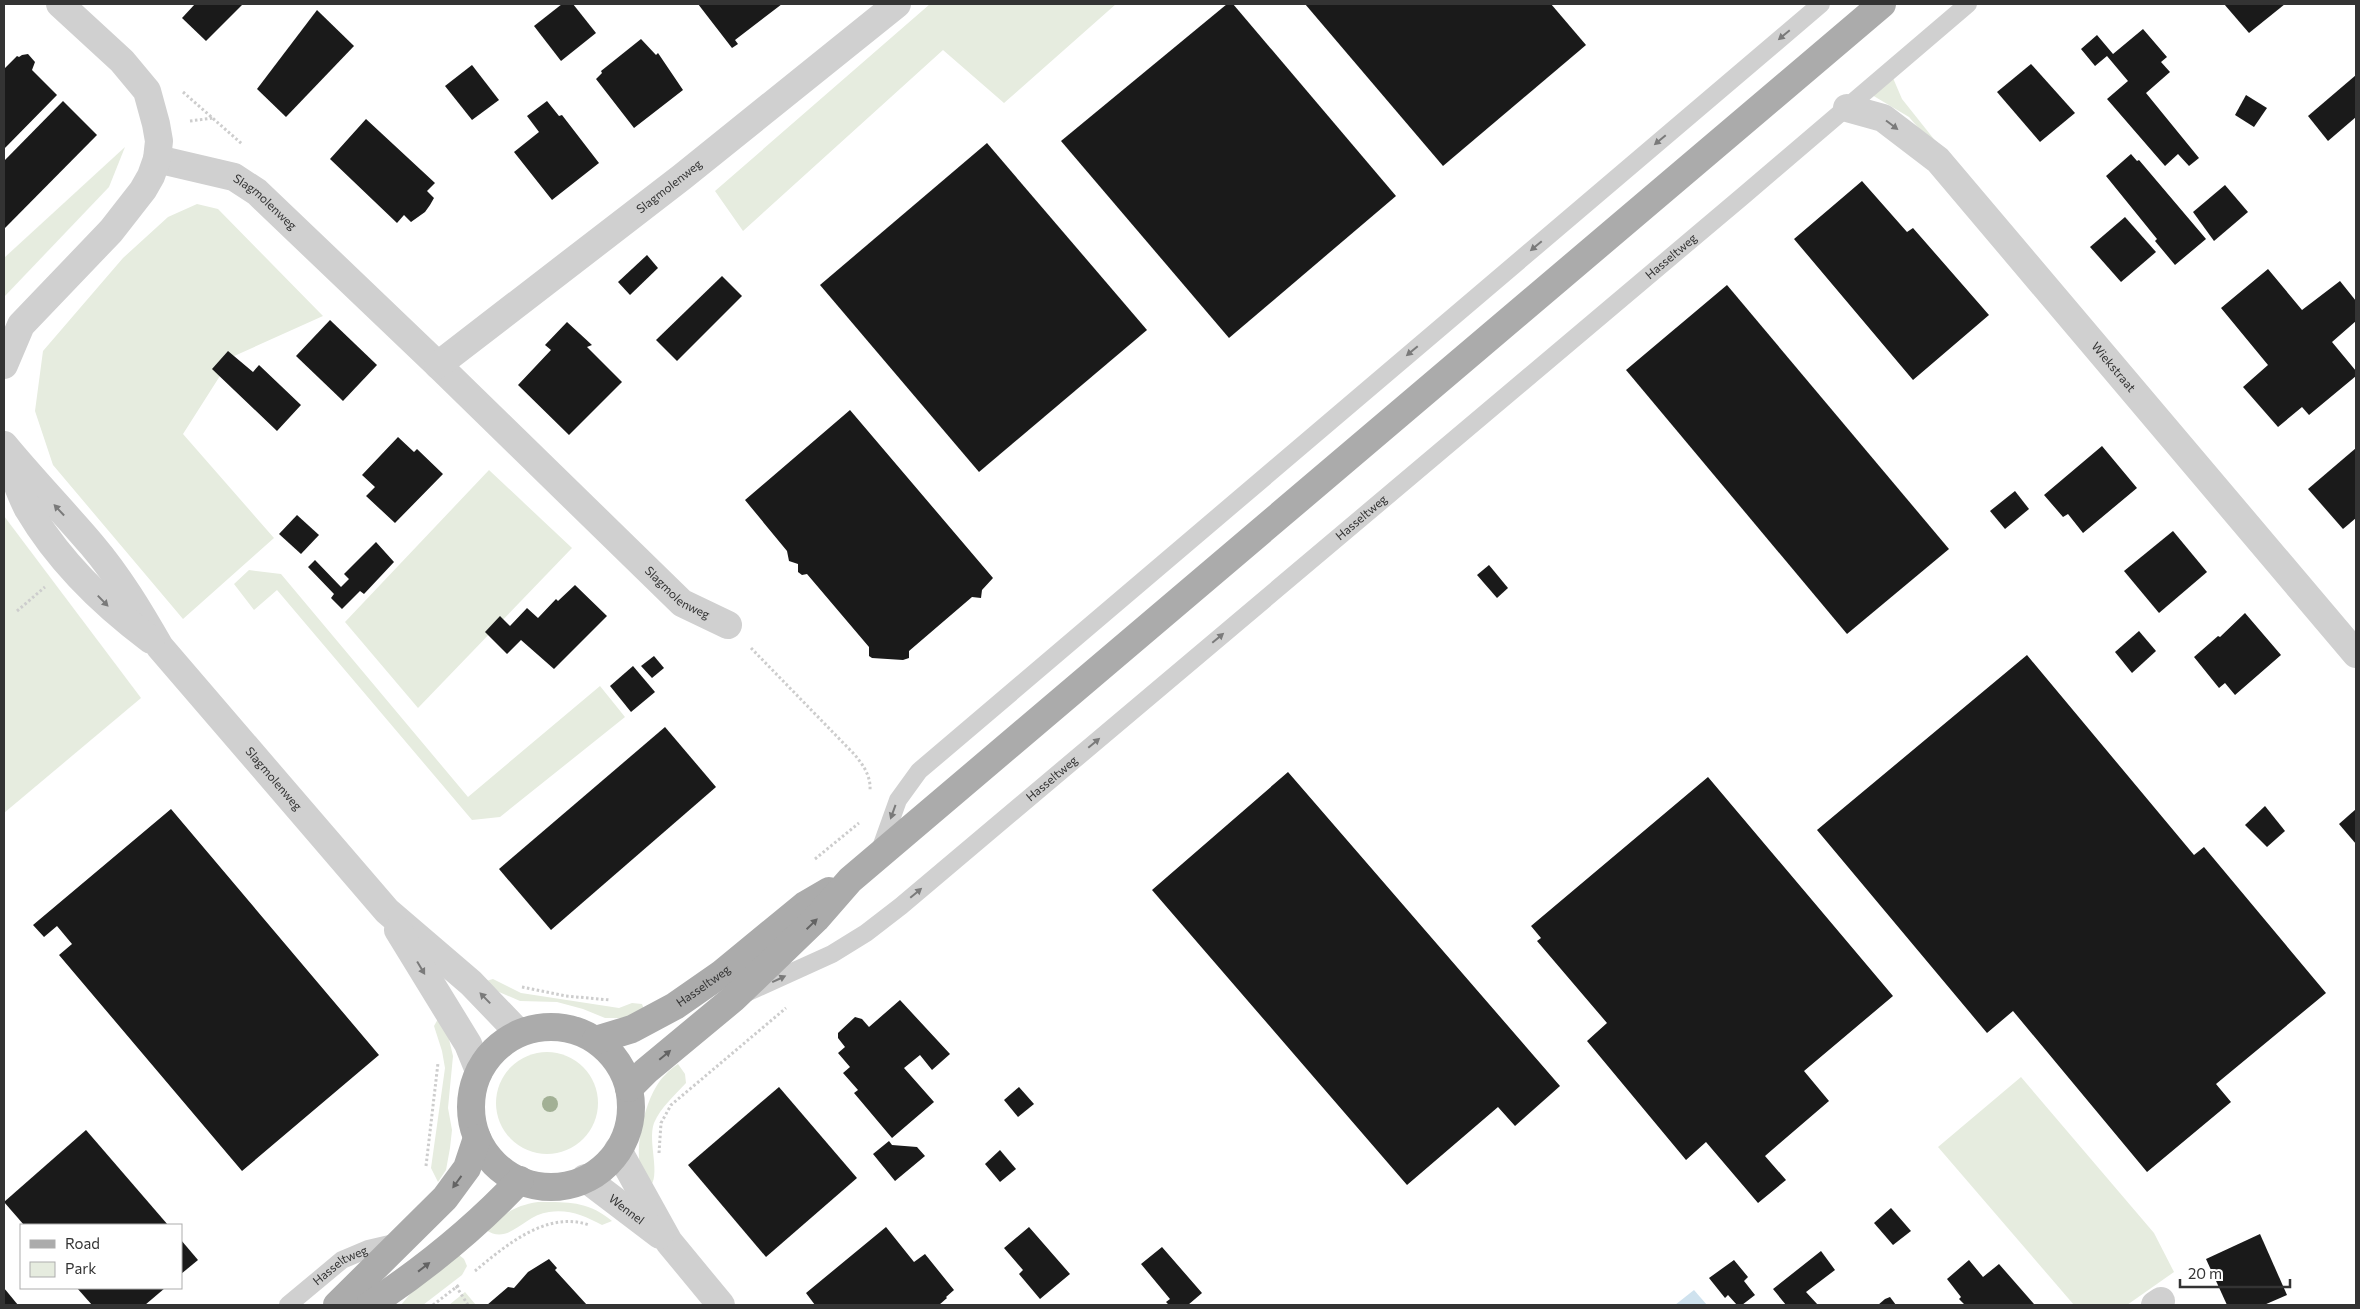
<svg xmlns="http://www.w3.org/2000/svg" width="2360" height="1309" font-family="Commissioner,sans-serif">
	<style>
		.green { fill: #e6ecdf }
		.water { fill: #cfe2ee }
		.building { fill: #1a1a1a }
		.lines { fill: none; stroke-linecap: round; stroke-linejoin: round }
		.path { stroke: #cdcdcd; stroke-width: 3; stroke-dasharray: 2.5 2.5; stroke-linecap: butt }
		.service { stroke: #d0d0d0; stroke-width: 18 }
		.minor { stroke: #d0d0d0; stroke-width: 28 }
		.primary { stroke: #ababab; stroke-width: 28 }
		.tree { fill: #a2b095 }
		.oneway { fill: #7a7a7a }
		.oneway2 { fill: #636363 }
		.labels { text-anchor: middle; stroke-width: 5; stroke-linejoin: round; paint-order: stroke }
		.street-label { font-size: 12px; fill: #333; stroke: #fff }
	</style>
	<rect width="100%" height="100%" fill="#fff"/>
	<g class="green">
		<polygon points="930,4 1116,4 1004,103 943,50 743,231 715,191"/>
		<polygon points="1893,78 1902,99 1937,143 1934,146 1909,117 1872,95"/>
		<polygon points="125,147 109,187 4,297 4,258"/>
		<polygon points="197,204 218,209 323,316 232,357 183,434 274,538 183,619 53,465 35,411 43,351 123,258 168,217"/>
		<polygon points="489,470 572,548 418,708 345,622"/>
		<polygon points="4,516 141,698 4,813"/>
		<polygon points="249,570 281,574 468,797 600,686 625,717 500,817 472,820 277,590 254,610 234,584"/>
		<polygon points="493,979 521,993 619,1008 632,1003 642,1004 645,1012 624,1018 605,1018 583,1009 557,1002 520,1001 499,992 486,981"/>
		<polygon points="438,1019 448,1035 453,1056 448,1108 452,1130 450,1148 446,1170 438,1182 431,1168 445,1068 442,1051 434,1026"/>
		<circle cx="547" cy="1103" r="51"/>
		<path d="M678,1064L685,1074L686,1083C674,1096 661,1107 654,1123C647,1142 662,1176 649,1188C646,1181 642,1173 640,1166C635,1141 647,1091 666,1074C669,1070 674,1067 678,1064Z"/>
		<polygon points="2021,1077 2154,1233 2174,1272 2127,1305 2074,1305 1938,1147"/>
		<path d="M538,1202C568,1202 588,1201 612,1221L602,1225C585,1216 569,1209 549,1212C523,1215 509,1246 486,1230C506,1213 513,1206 538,1202Z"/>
		<polygon points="459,1255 464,1259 467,1266 462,1275 423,1305 401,1305 410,1294"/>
		<polygon points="465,1292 476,1305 449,1305"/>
	</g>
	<polygon class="water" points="1694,1290 1707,1305 1675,1305"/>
	<g class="building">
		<polygon points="195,4 243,4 206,41 182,18"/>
		<polygon points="562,4 573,4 596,33 561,61 534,26"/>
		<polygon points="698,4 782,4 735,40 738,44 732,48"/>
		<polygon points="1227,4 1233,4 1396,196 1229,338 1061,141"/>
		<polygon points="1305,4 1551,4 1586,45 1443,166"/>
		<polygon points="2224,4 2285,4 2249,33"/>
		<polygon points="317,10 354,46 286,117 257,89"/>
		<polygon points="2143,29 2167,57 2161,62 2170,72 2146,93 2199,158 2189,166 2178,154 2165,166 2107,99 2128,81 2107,56 2095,66 2081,49 2097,35 2113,54"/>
		<polygon points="641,39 656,55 658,53 683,90 634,128 596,79 602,73 601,71"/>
		<polygon points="28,54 35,62 32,70 57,95 4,149 4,69 17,56 19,57 22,55"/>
		<polygon points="2031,64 2075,113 2040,142 1997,92"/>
		<polygon points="472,65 499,100 472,120 445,86"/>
		<polygon points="2356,75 2356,117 2328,141 2308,116"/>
		<polygon points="2246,95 2267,108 2254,127 2235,115"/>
		<polygon points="63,101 97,135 4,229 4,161"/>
		<polygon points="547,101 559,116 562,115 599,163 552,200 514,152 539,132 527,116"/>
		<polygon points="366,119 435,183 427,191 434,198 430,205 425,212 411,222 404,215 397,223 330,159"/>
		<polygon points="987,143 1147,330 979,472 820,285"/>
		<polygon points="2131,154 2137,161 2139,160 2206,239 2175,265 2155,241 2157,239 2106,176"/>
		<polygon points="1862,181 1907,232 1913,228 1989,315 1913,380 1794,239"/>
		<polygon points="2225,185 2248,212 2214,241 2193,212"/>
		<polygon points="2125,217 2156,252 2121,282 2090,247"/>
		<polygon points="647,255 658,268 630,295 618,282"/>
		<polygon points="2268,269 2302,310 2340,281 2356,301 2356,321 2332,342 2356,371 2356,376 2309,415 2302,407 2278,427 2243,387 2268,365 2221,308"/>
		<polygon points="722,276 742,296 677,361 656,340"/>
		<polygon points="1727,285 1949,549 1847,634 1626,370"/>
		<polygon points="330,320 377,365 343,401 296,356"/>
		<polygon points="567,322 592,345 587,347 622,382 569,435 518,385 551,350 545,345"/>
		<polygon points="228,351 253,372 259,365 301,405 277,431 212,369"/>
		<polygon points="850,410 993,578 982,590 981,598 972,597 909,651 909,658 903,660 872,658 869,656 869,647 807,574 802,575 798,572 798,564 789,561 787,551 745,500"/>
		<polygon points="398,437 414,452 417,449 443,474 395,523 366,496 375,487 362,475"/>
		<polygon points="2102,446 2137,488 2083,533 2068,514 2063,517 2044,495"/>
		<polygon points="2356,448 2356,518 2343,529 2308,489"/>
		<polygon points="2015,491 2029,509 2005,529 1990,511"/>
		<polygon points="297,515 319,535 301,554 279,534"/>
		<polygon points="2173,531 2207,572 2159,613 2124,571"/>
		<polygon points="376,542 394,562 364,594 360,591 342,609 331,598 334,594 308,567 315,560 341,587 349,579 344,574"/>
		<polygon points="1489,565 1508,588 1497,598 1477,575"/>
		<polygon points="575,585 607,616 554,669 521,640 507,654 485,632 500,616 510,626 527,608 538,618 556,599 558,601"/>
		<polygon points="2245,613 2281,655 2235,695 2225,683 2219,688 2194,657 2218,636 2220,637"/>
		<polygon points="2139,631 2156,651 2132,673 2115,652"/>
		<polygon points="2027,655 2194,855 2204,847 2326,993 2216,1084 2231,1102 2147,1172 2013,1011 1987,1033 1817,830"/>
		<polygon points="654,656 664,668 652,678 641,666"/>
		<polygon points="633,666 655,692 631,712 610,686"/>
		<polygon points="665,727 716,787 551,930 499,869"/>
		<polygon points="1288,772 1560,1086 1515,1126 1498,1107 1407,1185 1152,890"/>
		<polygon points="1708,777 1893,996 1804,1071 1829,1101 1765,1156 1786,1180 1758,1203 1706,1142 1686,1160 1587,1041 1607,1023 1537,941 1541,938 1531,926"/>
		<polygon points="2265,806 2285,831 2267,847 2245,825"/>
		<polygon points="171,809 379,1055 242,1171 59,955 72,944 57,926 44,937 33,925"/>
		<polygon points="2356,809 2356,844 2339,824"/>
		<polygon points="900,1000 950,1054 932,1070 920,1055 904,1068 934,1102 892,1138 854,1093 858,1090 843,1073 850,1067 838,1053 845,1047 838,1038 838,1033 855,1017 862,1019 869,1027"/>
		<polygon points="779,1087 857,1178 766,1257 688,1165"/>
		<polygon points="1019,1087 1034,1104 1018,1117 1004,1100"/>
		<polygon points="86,1130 168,1225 24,1225 4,1202"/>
		<polygon points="889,1141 892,1145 917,1147 925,1156 895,1181 873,1154"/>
		<polygon points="1000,1150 1016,1169 1000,1182 985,1164"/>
		<polygon points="1891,1208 1911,1231 1893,1245 1874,1223"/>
		<polygon points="886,1227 914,1262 925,1254 954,1290 946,1297 947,1298 939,1305 815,1305 806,1293"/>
		<polygon points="1029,1227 1070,1274 1040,1299 1019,1274 1023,1270 1004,1248"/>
		<polygon points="2260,1234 2287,1295 2264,1305 2227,1305 2206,1259"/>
		<polygon points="181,1240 198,1260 181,1274"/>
		<polygon points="1162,1247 1202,1293 1188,1305 1169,1305 1166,1302 1170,1299 1141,1264"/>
		<polygon points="1821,1251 1835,1270 1806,1292 1818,1305 1786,1305 1773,1289"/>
		<polygon points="549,1259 557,1268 555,1270 587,1305 487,1305 508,1287 514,1288 528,1272"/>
		<polygon points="1734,1260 1748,1277 1744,1281 1755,1295 1742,1305 1737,1305 1728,1295 1725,1298 1709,1278"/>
		<polygon points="1969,1260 1983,1277 1999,1264 2034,1304 1965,1305 1959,1299 1961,1297 1947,1279"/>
		<polygon points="4,1288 18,1305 4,1305"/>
		<polygon points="77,1288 165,1288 145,1305 92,1305"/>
		<polygon points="1890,1297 1896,1305 1878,1305 1885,1299"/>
	</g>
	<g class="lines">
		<g class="path">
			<polyline points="183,92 242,144"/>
			<polyline points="190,121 213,118"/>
			<polyline points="17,611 45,587"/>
			<path d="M751,648L855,755C863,765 871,776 870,790"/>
			<polyline points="815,859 859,823"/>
			<polyline points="522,987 566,996 610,1000"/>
			<polyline points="659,1153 661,1123 671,1105 786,1008"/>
			<polyline points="426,1166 438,1063"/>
			<path d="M475,1271C505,1246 547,1210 589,1225"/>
			<polyline points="456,1286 468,1305"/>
			<polyline points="433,1305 459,1285"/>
		</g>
		<g class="service">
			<polyline points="879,853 898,800 919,771 1821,4"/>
			<path id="s1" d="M746,993L832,954L866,933L901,906L1743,196L1968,4"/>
			<path id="s2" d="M288,1305L342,1260L368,1249L398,1242"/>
		</g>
		<g class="minor">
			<path id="s3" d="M1847,108L1883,118L1938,160L2356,654"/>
			<path id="s4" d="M157,159L234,177L257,192L438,365L682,603L728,625"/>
			<polyline points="4,365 21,325 111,231 143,190 151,176 157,159 159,141 156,124 147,91 122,61 60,4"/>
			<path id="s5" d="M438,365L682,177L897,4"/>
			<path id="s6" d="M4,445C32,479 63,511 92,545C119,577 140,612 160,647L387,911L471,983L519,1033"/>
			<path d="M10,466C16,480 21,496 28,509C58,560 104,605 151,640"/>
			<polyline points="398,930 468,1044 479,1071"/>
			<polyline points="618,1150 669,1242 721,1305"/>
			<path id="s7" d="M585,1178L660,1235"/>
			<polyline points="2155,1305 2161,1301"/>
		</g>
		<g class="primary">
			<circle cx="551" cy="1107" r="80"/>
			<path id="s8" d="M596,1040L632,1029L675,1006L721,974L805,905L829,891"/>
			<polyline points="629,1088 646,1071 734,998 816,919 850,880 1882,4"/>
			<polyline points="337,1305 445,1198 467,1168 477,1138"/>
			<path d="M370,1305C424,1269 475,1228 520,1180"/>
		</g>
	</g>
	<circle class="tree" cx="550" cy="1104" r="8"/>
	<defs><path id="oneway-solid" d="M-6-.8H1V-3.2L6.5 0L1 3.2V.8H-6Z" transform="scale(1.25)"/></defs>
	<g class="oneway">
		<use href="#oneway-solid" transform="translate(1784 35) rotate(140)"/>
		<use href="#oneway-solid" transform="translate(1892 125) rotate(37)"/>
		<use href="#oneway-solid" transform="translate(1660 140) rotate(140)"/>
		<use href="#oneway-solid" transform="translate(1536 246) rotate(140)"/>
		<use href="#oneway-solid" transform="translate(1412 351) rotate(140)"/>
		<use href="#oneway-solid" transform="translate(59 510) rotate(-133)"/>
		<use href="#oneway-solid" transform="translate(103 601) rotate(46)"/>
		<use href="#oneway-solid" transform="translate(1218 638) rotate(-40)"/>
		<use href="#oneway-solid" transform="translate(1094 743) rotate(-40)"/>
		<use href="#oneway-solid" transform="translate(893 812) rotate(110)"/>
		<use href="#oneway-solid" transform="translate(916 893) rotate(-40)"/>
		<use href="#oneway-solid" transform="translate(421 968) rotate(59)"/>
		<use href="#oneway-solid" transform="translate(779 979) rotate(-25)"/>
		<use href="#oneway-solid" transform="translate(485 998) rotate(-134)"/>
	</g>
	<g class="oneway2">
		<use href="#oneway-solid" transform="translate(812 924) rotate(-44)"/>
		<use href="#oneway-solid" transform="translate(665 1055) rotate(-40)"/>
		<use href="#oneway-solid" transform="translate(457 1182) rotate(126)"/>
		<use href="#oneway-solid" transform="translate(424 1267) rotate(-38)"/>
	</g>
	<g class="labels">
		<g class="street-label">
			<text dy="4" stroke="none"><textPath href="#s5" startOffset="292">Slagmolenweg</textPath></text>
			<text dy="4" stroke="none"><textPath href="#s4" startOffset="119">Slagmolenweg</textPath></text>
			<text dy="4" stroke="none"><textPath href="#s1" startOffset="1186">Hasseltweg</textPath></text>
			<text dy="4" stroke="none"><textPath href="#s3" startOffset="378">Wiekstraat</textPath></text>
			<text dy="4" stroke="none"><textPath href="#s1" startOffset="781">Hasseltweg</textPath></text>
			<text dy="4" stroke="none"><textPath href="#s4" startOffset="688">Slagmolenweg</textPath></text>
			<text dy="4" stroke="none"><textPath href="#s1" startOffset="376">Hasseltweg</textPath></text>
			<text dy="4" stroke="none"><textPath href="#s6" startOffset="430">Slagmolenweg</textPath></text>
			<text dy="4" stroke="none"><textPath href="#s8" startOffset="121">Hasseltweg</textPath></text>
			<text dy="4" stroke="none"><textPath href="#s7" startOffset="52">Wennel</textPath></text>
			<text dy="4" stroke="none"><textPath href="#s2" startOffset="66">Hasseltweg</textPath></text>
		</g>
	</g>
	<rect width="2360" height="1309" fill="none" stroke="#333333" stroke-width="10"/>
	<rect x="20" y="1224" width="162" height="65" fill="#ffffff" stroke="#adadad"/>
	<rect x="30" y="1240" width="25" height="8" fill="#ababab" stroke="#adadad"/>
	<text x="65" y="1249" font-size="15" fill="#333333">Road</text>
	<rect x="30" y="1262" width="25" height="15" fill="#e6ecdf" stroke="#adadad"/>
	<text x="65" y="1274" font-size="15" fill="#333333">Park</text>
	<path d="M2180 1279v8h110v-8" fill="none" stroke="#333333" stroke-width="2.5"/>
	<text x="2188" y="1279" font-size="15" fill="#333333" stroke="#ffffff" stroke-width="4" paint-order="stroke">20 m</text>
</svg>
